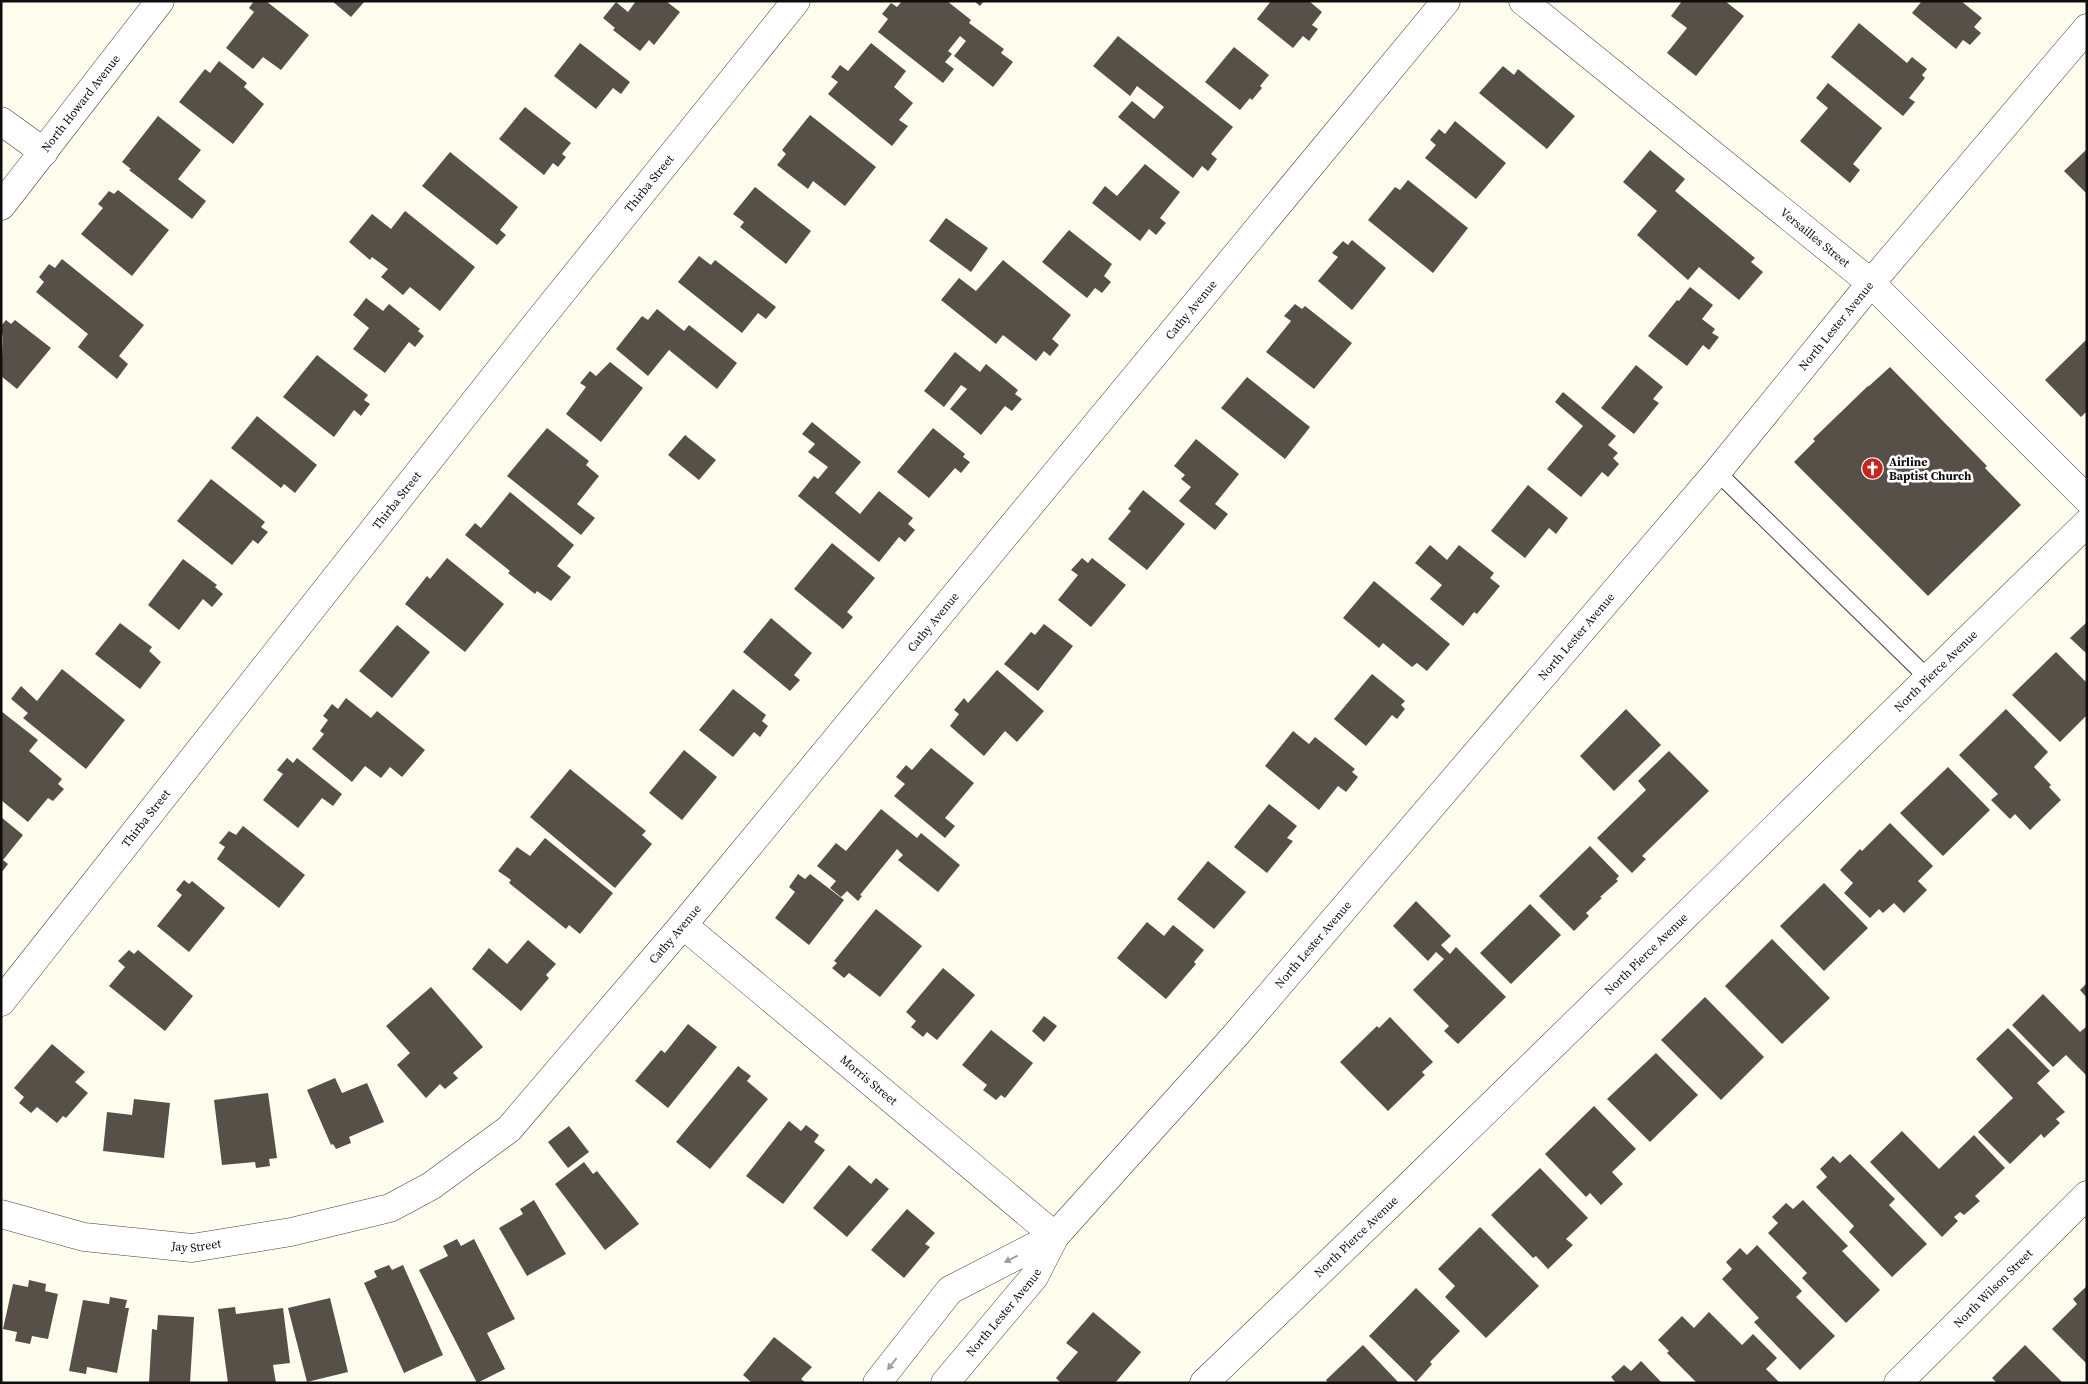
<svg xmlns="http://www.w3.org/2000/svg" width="2088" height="1384" font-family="'Source Serif 4',serif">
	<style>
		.building { fill: #575049 }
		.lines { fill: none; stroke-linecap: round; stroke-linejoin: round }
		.lane-casing { stroke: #414141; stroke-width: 18 }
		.street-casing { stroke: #414141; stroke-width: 29 }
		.lane { stroke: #fff; stroke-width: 16 }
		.street { stroke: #fff; stroke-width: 28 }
		.oneway { fill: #9f9f9f }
		.labels { text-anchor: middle; stroke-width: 5; stroke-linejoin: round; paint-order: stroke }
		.street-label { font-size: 12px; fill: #0e0e0e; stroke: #fff }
		.poi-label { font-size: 12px; font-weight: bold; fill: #0e0e0e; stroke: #fff; text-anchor: start }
	</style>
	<rect width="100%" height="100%" fill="#fffdee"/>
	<g class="building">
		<polygon points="254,1 266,1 309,35 281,70 263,57 253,69 226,48 254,12 249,8"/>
		<polygon points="332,1 365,1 351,17"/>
		<polygon points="636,1 666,1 680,12 654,45 649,40 640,51 613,30 615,28 603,18 616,2 628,12"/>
		<polygon points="902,1 947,1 971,20 969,23 1004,49 1001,53 1013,62 993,87 954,56 966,41 960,36 948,51 952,54 945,62 954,69 943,83 878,32 888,19 882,14 891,3 897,7"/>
		<polygon points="974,1 984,1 980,6"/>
		<polygon points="1271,1 1309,1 1322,12 1312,25 1318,29 1309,41 1303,36 1293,48 1257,19"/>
		<polygon points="1682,1 1725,1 1744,16 1696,76 1667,53 1687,28 1671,16"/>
		<polygon points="1922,1 1961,1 1982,18 1974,27 1981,33 1970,45 1963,40 1956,49 1912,13"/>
		<polygon points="1859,23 1907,63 1912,57 1927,69 1922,75 1925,78 1909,98 1915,102 1903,116 1831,57"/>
		<polygon points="1118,36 1233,127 1211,154 1217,159 1208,171 1202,166 1193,178 1118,117 1132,101 1154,119 1164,107 1137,86 1130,96 1093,66"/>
		<polygon points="580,43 630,82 621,94 613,88 596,109 554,76"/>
		<polygon points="871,43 906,71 894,87 913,103 899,120 908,126 892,146 828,94 838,82 831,77 840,65 848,71"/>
		<polygon points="1234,47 1269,75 1260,86 1262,88 1252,100 1250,98 1240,110 1205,82"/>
		<polygon points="219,61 247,83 244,87 264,104 233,144 179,102 205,69 210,73"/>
		<polygon points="1503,66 1514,75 1518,69 1575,116 1547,149 1479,93"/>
		<polygon points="1828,83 1882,128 1853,164 1860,170 1850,183 1800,141 1828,108 1816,98"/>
		<polygon points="525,107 571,143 562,154 566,157 558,167 553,163 544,175 499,139"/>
		<polygon points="810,115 876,167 845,206 813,181 808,189 777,165 786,154 782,150"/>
		<polygon points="158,116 201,150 178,179 206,201 192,219 129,170 131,169 122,162"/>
		<polygon points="1455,121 1506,163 1476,199 1425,158 1436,145 1430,140 1439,129 1445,134"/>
		<polygon points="2087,149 2087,194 2064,171"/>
		<polygon points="1650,150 1685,179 1675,191 1755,258 1751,262 1763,272 1739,300 1699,267 1688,280 1637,235 1657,211 1623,182"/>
		<polygon points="450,152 518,207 500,230 506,235 497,245 422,186"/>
		<polygon points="1145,164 1180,192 1160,218 1166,223 1156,235 1149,229 1140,241 1092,203 1105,186 1117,196"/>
		<polygon points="1408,180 1468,228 1433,273 1368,220 1395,187 1400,190"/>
		<polygon points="755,187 811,231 786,264 740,227 744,222 733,214"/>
		<polygon points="118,190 169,230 132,276 81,234 103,208 98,204 109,191 114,194"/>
		<polygon points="405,211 475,267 440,311 410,287 403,295 381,277 388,269 372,257 370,260 349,242 372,214 391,229"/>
		<polygon points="946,218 988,248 971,272 929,241"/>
		<polygon points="1069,230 1112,264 1104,276 1111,282 1102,293 1095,288 1087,298 1042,262"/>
		<polygon points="1352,240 1386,268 1352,310 1318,281 1338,257 1332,253 1343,241 1348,245"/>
		<polygon points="699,256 711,265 715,260 776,307 766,319 758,313 742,333 678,282"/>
		<polygon points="62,259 144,325 119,356 128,364 117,379 78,347 88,334 36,292 44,282 39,277 49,264 55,268"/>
		<polygon points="1003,260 1071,315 1052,339 1059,345 1050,356 1044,351 1036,361 1003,335 996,344 941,300 959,278 976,291"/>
		<polygon points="1690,287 1713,305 1702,319 1715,329 1712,333 1719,337 1709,350 1703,345 1687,366 1648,336 1677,300 1679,301"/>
		<polygon points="366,298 383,311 389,304 420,329 418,331 424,336 415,347 409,342 385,373 353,349 369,328 353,315"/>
		<polygon points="1295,304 1302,309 1305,306 1352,343 1314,389 1266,352 1291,321 1284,316"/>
		<polygon points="657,309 684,331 689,325 737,363 717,389 669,350 648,376 616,349 642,316 648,320"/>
		<polygon points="6,320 11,324 15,320 51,348 17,389 1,376 3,338 1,326"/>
		<polygon points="2087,339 2087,411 2081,417 2045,380"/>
		<polygon points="955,352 980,372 986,364 1018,390 1015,394 1022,399 1012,411 1005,406 981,435 950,409 967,389 961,385 944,407 924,391"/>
		<polygon points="317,355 368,395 364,400 370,404 361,416 354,410 334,437 283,397"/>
		<polygon points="610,362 643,388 601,442 566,414 586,387 580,383 590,371 596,376"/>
		<polygon points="1636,365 1663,387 1653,399 1659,403 1634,434 1601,408"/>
		<polygon points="1890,367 1987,466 1985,468 2021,505 1928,596 1794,462 1815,441 1813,439 1869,385 1868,387"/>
		<polygon points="1247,377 1310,427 1285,459 1221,408"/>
		<polygon points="1563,392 1616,436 1608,445 1618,453 1613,458 1619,464 1608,477 1602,472 1581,497 1547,469 1583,426 1555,402"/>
		<polygon points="257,416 317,465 295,493 284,484 281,488 231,448"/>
		<polygon points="812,422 861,462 835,493 860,514 879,491 913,518 908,524 915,530 905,542 899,537 879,562 798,496 814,476 818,479 828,467 808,452 815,444 802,434"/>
		<polygon points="547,428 589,461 586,465 599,476 577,504 595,518 581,535 507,476"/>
		<polygon points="933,428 965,454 963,457 970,462 961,473 955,468 929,498 897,472"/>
		<polygon points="685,435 716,460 699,480 668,455"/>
		<polygon points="1196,439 1239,474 1215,504 1228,514 1215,530 1179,501 1191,487 1181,479 1185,475 1174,466"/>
		<polygon points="211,479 265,522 261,527 268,532 258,544 253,540 232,565 177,521"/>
		<polygon points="1528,485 1568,518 1556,534 1549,528 1525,558 1491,531"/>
		<polygon points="1143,490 1185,524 1147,570 1108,539 1131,511 1128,509"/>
		<polygon points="510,492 574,545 557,566 571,577 551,601 537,591 535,594 508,573 510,571 465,535 475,523 481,528"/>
		<polygon points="832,543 875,578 847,612 853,617 843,629 794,589"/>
		<polygon points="1430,545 1447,560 1459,545 1494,573 1490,578 1500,586 1477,614 1474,612 1463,626 1430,599 1442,585 1415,563"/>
		<polygon points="447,558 504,604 465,652 405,604 427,576 430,579"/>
		<polygon points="1082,558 1088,563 1092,558 1126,585 1091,627 1058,600 1078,575 1071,570"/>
		<polygon points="183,559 217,585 215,587 223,594 212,607 203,599 179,630 148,605"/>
		<polygon points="1374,581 1450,644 1427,671 1417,663 1412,667 1383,643 1379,648 1343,618"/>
		<polygon points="771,618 812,653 794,675 800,680 790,691 743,652"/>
		<polygon points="2087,622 2087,654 2070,638"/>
		<polygon points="120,623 152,647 149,651 161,662 140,689 95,654"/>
		<polygon points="1044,624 1073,646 1038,691 1004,664 1031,632 1035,635"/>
		<polygon points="397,625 430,652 392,698 359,671"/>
		<polygon points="2056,652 2087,683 2087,715 2060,742 2012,695"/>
		<polygon points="62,669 125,720 86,769 23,718 28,713 11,699 21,686 37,701"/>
		<polygon points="997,670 1044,711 1017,742 1005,731 984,756 950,726 959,714 954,710 964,698 968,703"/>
		<polygon points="1372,674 1405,701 1401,705 1405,709 1397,719 1392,715 1366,746 1334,719"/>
		<polygon points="733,689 766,715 762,721 768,726 760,737 754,732 733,757 699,730"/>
		<polygon points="346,698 371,718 377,711 425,750 402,777 390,767 381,778 365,766 352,782 312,749 324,734 320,731 328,720 323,716 332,704 338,709"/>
		<polygon points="1626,709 1661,745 1614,791 1580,756"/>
		<polygon points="2006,709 2048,752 2034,767 2051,785 2049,787 2061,800 2030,830 2015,814 2010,819 1991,800 1998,794 1959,755"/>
		<polygon points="1,711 38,740 29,751 62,779 58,784 64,789 53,801 48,798 28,822 1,800"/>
		<polygon points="1293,731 1309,744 1315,737 1355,769 1352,772 1358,777 1346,792 1338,786 1319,810 1265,766"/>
		<polygon points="931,748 974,783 945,818 955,826 945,838 894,796 905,784 896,777 906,765 912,770"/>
		<polygon points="684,750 717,777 682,820 649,793"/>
		<polygon points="1669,751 1709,791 1642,856 1646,859 1632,873 1597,838 1646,790 1638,781"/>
		<polygon points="287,758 293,763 297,758 342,794 333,806 322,798 298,828 263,800 283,774 277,770"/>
		<polygon points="1948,767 1990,810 1943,856 1900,813"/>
		<polygon points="570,769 646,831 642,835 652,844 615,888 530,817"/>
		<polygon points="1269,804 1297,826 1287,838 1293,841 1267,873 1234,847"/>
		<polygon points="881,809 917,838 921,833 960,865 938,892 898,860 903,855 897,849 860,895 862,896 858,901 847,891 841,897 830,888 836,881 817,866 836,843 846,851"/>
		<polygon points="1,817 23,835 3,860 8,864 1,873"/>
		<polygon points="1890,823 1933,866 1918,881 1927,890 1904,913 1894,903 1883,913 1879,909 1870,918 1844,893 1853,883 1840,870 1860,849 1862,851"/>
		<polygon points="243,826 305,875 279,908 217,859 225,847 219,843 229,831 236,835"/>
		<polygon points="545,838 613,893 580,934 569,925 566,929 509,883 511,880 498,871 517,847 530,856"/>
		<polygon points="1590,846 1619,876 1616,879 1618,881 1600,897 1602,898 1586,913 1589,916 1574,931 1539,896"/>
		<polygon points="1208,861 1246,892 1214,929 1177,899"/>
		<polygon points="798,874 805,879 810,874 844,900 809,945 775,918 795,892 789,887"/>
		<polygon points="184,880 189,884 192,881 225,908 189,952 157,926 182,895 176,890"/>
		<polygon points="1824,883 1868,928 1824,971 1780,926"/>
		<polygon points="1416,901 1451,936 1441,945 1450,954 1456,947 1506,997 1458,1044 1444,1031 1449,1026 1413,990 1444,959 1436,952 1428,961 1393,926"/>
		<polygon points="1530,904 1561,935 1511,984 1480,953"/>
		<polygon points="876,909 922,946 880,997 849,973 844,978 832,968 837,963 834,961"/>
		<polygon points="1147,922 1164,936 1173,925 1204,950 1194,962 1196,964 1166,999 1117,958"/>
		<polygon points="1772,939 1830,998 1782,1044 1725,986"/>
		<polygon points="528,940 556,964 546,975 549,978 521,1011 472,969 489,948 507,964"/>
		<polygon points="129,950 134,954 138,950 193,996 165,1031 109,986 125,967 118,961"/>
		<polygon points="943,968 975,995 937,1040 927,1032 923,1037 911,1027 916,1021 906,1012"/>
		<polygon points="2087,983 2087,998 2080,990"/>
		<polygon points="431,987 483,1047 453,1073 458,1078 445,1089 440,1084 426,1098 397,1065 410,1053 386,1026"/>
		<polygon points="2043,994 2080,1032 2087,1026 2087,1076 2066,1055 2053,1067 2012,1025"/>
		<polygon points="1705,997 1764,1057 1721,1100 1661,1040"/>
		<polygon points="1044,1016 1057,1026 1044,1042 1032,1031"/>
		<polygon points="1390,1017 1433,1062 1422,1072 1425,1075 1388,1111 1340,1062 1377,1026 1379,1028"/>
		<polygon points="688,1024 717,1047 668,1108 635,1081 661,1050 665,1053"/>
		<polygon points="2008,1028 2050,1071 2037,1083 2065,1112 2056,1119 2060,1123 2044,1138 2041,1134 2010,1164 1978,1132 2013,1098 1976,1059"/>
		<polygon points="991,1030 1033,1063 1005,1098 1001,1095 996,1100 983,1090 987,1085 962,1065"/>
		<polygon points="52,1044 85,1072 75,1082 88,1093 66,1118 63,1116 57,1123 37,1107 31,1113 19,1103 24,1097 14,1088"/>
		<polygon points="1656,1053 1698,1095 1650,1142 1607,1099"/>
		<polygon points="738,1066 751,1076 747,1081 768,1099 710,1169 676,1142"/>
		<polygon points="335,1078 342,1093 367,1083 384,1122 349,1137 351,1143 336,1149 333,1144 331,1145 307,1090"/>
		<polygon points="268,1093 277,1158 269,1159 270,1166 256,1168 255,1162 222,1165 214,1100"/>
		<polygon points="134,1099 170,1103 164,1158 103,1151 107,1112 132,1115"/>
		<polygon points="1594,1106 1636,1149 1612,1172 1623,1184 1601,1205 1590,1193 1586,1197 1545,1154"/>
		<polygon points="789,1121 801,1131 806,1125 819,1135 814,1142 825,1150 783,1204 746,1176"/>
		<polygon points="569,1126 589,1152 568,1168 548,1142"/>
		<polygon points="1902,1131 1939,1169 1974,1135 2005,1168 1975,1196 1980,1201 1964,1215 1960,1212 1954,1217 1958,1221 1942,1237 1870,1162"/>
		<polygon points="1850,1154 1895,1199 1889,1205 1927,1244 1892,1277 1849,1232 1854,1226 1816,1187 1827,1177 1820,1169 1833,1156 1840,1163"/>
		<polygon points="584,1162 593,1174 597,1171 639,1224 605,1250 555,1184"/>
		<polygon points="849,1165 871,1184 876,1178 889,1189 847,1237 813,1208"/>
		<polygon points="1540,1168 1588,1218 1566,1239 1573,1245 1548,1269 1536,1256 1533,1258 1491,1215"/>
		<polygon points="534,1200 566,1254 527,1276 499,1228 523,1214 520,1209"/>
		<polygon points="1803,1200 1848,1246 1842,1251 1880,1290 1846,1323 1802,1278 1807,1273 1768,1233 1778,1223 1772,1217 1786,1203 1793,1209"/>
		<polygon points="907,1209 935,1233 925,1244 930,1247 904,1278 871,1250"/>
		<polygon points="1480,1227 1539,1286 1486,1338 1445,1297 1455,1286 1438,1269"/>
		<polygon points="457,1239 461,1246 474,1239 515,1319 487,1333 505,1369 477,1383 419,1270 448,1256 443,1246"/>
		<polygon points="1757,1245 1802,1291 1796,1297 1835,1336 1800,1370 1754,1322 1759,1318 1722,1279 1732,1269 1726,1262 1740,1248 1747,1255"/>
		<polygon points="389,1265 392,1270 403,1265 443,1355 404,1373 364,1283 377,1277 374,1271"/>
		<polygon points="29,1280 46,1284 45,1291 58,1294 48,1339 32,1336 30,1344 15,1341 17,1332 3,1329 13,1284 28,1287"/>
		<polygon points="2087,1286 2087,1364 2052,1329 2077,1304 2073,1299"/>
		<polygon points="1416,1288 1460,1331 1430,1362 1432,1364 1416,1382 1369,1336"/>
		<polygon points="110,1297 127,1300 125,1308 129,1308 117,1373 87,1367 86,1374 69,1371 83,1300 109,1304"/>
		<polygon points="330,1298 348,1372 307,1382 288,1308"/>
		<polygon points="235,1307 236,1314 283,1308 290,1363 273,1365 276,1383 228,1383 218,1309"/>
		<polygon points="1093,1312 1141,1352 1115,1383 1061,1383 1056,1378 1078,1352 1066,1343"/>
		<polygon points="1709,1312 1742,1345 1753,1334 1777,1358 1766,1369 1780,1383 1697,1383 1667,1353 1669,1351 1658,1340 1682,1316 1694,1328"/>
		<polygon points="158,1315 194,1317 190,1383 149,1383 152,1329 157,1330"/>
		<polygon points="774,1337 812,1367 801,1379 806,1383 752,1383 743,1375"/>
		<polygon points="1363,1345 1399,1383 1328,1383 1326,1380"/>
		<polygon points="2025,1345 2063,1383 1997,1383 1992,1378"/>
		<polygon points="1641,1361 1662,1383 1616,1383 1611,1377 1624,1365 1631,1371"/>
	</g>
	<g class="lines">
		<defs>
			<polyline id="lane" points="1717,472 1928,678"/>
			<g id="street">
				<path id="s1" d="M1523,1L1871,283L2087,499"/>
				<polyline points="1,121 44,152"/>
				<path id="s2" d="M1,206L160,1"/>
				<path id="s3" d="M683,925L1055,1236"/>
				<path id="s4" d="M1,1002L533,328L796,1"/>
				<path id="s5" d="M1,1214L84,1237L192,1248L291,1232L390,1208L431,1186L509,1129L683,925L1446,1"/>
				<polyline points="877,1383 950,1290 1055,1236"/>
				<path id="s6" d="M945,1383L1034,1277L1055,1236L1234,1037L1717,472L1871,283L2087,28"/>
				<path id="s7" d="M1204,1383L1411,1184L2087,523"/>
				<path id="s8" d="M1898,1383L2087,1195"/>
			</g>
		</defs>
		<use href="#lane" class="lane-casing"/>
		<use href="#street" class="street-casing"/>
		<use href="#lane" class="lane"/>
		<use href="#street" class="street"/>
	</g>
	<defs><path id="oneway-solid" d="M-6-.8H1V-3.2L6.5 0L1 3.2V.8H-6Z" transform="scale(1.25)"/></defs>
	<g class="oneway">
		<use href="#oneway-solid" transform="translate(1011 1259) rotate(153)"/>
		<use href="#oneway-solid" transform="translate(892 1364) rotate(128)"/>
	</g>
	<defs>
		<symbol id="church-disc" viewBox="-11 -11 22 22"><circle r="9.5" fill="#c7251d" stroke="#fff"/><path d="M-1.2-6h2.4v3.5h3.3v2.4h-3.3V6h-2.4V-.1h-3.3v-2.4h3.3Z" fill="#fff"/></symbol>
	</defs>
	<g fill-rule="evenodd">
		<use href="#church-disc" x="1860" y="456" width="25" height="25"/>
	</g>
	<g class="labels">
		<g class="street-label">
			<text dy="4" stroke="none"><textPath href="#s2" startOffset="130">North Howard Avenue</textPath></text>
			<text dy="4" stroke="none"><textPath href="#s4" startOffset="1044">Thirba Street</textPath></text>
			<text dy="4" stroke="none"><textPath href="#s1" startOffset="376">Versailles Street</textPath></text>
			<text dy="4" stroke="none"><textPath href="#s5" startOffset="1606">Cathy Avenue</textPath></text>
			<text dy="4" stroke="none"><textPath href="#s6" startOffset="1384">North Lester Avenue</textPath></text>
			<text dy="4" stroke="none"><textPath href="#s4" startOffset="639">Thirba Street</textPath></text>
			<text dy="4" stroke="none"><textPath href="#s5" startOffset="1201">Cathy Avenue</textPath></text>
			<text dy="4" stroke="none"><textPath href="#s6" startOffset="979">North Lester Avenue</textPath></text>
			<text dy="4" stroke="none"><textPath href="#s7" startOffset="1021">North Pierce Avenue</textPath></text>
			<text dy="4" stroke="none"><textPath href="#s4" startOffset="234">Thirba Street</textPath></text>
			<text dy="4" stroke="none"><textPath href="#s5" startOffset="796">Cathy Avenue</textPath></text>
			<text dy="4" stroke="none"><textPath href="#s6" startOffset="574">North Lester Avenue</textPath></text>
			<text dy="4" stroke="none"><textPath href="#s7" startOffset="616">North Pierce Avenue</textPath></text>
			<text dy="4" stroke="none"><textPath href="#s3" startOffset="242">Morris Street</textPath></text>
			<text dy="4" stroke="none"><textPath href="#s7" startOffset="211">North Pierce Avenue</textPath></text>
			<text dy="4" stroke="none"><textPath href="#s5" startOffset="199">Jay Street</textPath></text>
			<text dy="4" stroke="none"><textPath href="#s8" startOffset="134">North Wilson Street</textPath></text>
			<text dy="4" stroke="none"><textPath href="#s6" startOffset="92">North Lester Avenue</textPath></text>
		</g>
		<g class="poi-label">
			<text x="1889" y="466">Airline<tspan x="1889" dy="14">Baptist Church</tspan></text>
		</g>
	</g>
	<rect width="2088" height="1384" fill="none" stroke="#0e0e0e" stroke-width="5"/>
</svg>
